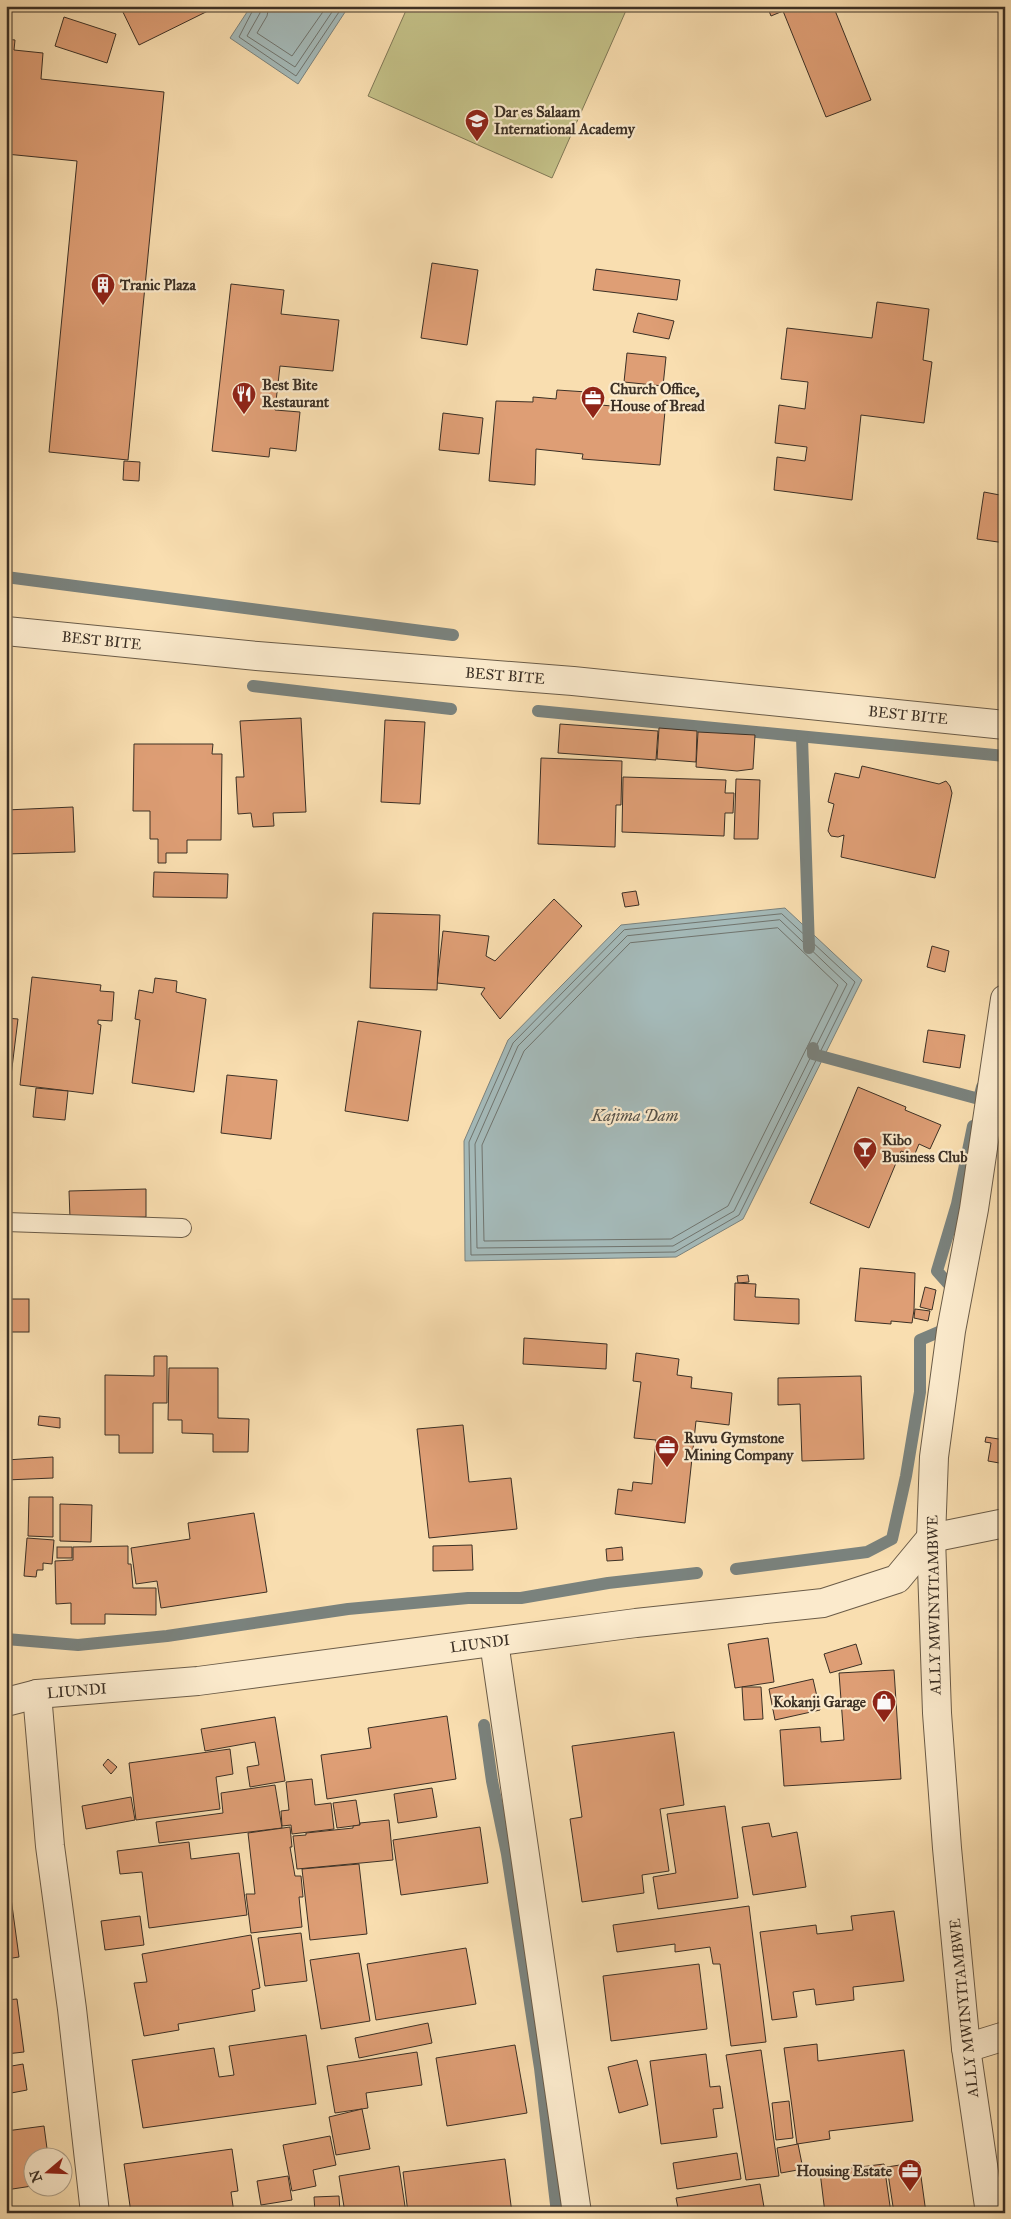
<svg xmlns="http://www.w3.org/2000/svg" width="1011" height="2219" font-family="'IM FELL Great Primer',serif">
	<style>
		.green { fill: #c3c087; stroke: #807856 }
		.water { fill: #a4b9b8; stroke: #7a827d }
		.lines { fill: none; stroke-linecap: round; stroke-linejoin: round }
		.shore { stroke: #70746e; stroke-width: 1 }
		.stream { stroke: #7a827d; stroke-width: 12 }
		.building { fill: #de9e75; stroke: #3c3025 }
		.service-casing { stroke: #6b5c48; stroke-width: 20 }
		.minor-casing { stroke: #6b5c48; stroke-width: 30 }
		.service { stroke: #fbeacc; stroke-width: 18 }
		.minor { stroke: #fbeacc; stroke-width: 28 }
		.labels { text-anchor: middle; stroke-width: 4.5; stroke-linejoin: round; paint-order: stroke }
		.poi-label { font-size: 15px; font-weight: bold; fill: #3c3025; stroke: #fbeacc; text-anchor: start }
		.street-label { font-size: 15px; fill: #3c3025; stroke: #fbeacc }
		.water-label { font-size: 16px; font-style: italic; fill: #56524a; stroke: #fbeacc }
	</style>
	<rect width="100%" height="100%" fill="#f9deb0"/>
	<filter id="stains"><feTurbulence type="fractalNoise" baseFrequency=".004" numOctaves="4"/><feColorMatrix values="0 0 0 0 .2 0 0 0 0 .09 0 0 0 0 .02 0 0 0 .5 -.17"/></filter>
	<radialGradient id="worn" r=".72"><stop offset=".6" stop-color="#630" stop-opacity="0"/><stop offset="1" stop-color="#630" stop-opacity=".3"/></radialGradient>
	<polygon class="green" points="408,6 628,6 552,178 368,96"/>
	<g class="water">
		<polygon points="251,6 349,6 298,84 230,38"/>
		<polygon points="785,908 862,980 743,1219 676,1257 465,1261 464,1141 508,1040 621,925"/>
	</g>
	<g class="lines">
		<g class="shore">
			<polyline points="255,6 239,37 296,76 343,6"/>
			<polyline points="261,6 260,13 247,36 295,67 336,6"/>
			<polyline points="269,6 267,16 257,33 292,56 327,6"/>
			<polygon points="782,914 855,982 739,1215 675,1252 471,1255 469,1142 513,1043 624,930"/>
			<polygon points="780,920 847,984 734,1211 673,1246 477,1248 475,1144 518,1046 627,936"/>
			<polygon points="778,928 838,985 728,1206 671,1239 484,1241 482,1145 524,1051 630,943"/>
		</g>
		<g class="stream">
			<polyline points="6,577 453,635"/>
			<polyline points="253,686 451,709"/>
			<polyline points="538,711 1005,756"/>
			<polyline points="802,737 809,948"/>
			<polyline points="813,1048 813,1054 979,1099 982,1087"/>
			<polyline points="953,1295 953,1289 937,1271 957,1204 973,1126"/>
			<polyline points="736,1569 867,1552 892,1539 906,1476 920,1392 920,1340 941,1331 946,1321"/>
			<polyline points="6,1639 78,1645 167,1636 348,1609 468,1598 521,1598 608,1583 697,1573"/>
			<polyline points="484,1725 492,1781 507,1854 540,2068 557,2213"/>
		</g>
	</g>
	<g class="building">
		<polygon points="120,6 218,6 139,45"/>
		<polygon points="767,6 837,6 834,8 871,100 826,117 783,11 771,16"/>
		<polygon points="64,17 116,34 107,63 55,46"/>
		<polygon points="6,39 15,40 14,50 43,53 41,79 164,92 128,460 49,452 77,161 6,154"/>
		<polygon points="432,263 478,270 467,345 421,338"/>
		<polygon points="596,269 680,280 677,300 593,290"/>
		<polygon points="231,284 284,290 281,314 339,320 333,371 280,366 275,410 300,412 296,451 270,448 269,457 212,451"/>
		<polygon points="877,302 929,309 923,360 932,362 924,423 861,415 852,500 774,490 777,457 805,461 807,447 775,443 779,405 805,409 808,382 781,379 787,328 872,338"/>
		<polygon points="638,313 674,321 669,339 633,332"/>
		<polygon points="627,353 666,357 663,386 624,382"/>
		<polygon points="557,390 602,393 601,405 665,411 660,465 582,459 583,454 536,449 535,485 489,481 496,401 533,402 533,397 556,399"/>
		<polygon points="443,413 483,418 479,454 439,450"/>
		<polygon points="124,461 140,462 139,481 123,480"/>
		<polygon points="984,492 1005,496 1005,543 977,539"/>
		<polygon points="301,718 306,812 273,813 274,826 253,827 251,813 238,814 236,777 244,777 240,721"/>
		<polygon points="385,720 425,722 420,804 381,802"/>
		<polygon points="560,724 658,731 656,760 558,753"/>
		<polygon points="659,728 697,731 696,762 657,759"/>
		<polygon points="698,732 755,735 753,769 737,771 696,767"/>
		<polygon points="134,744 213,744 212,754 222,754 221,840 187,840 187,853 166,853 166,863 158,863 158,839 150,839 150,811 133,811"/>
		<polygon points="541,758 622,761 621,805 616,805 615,847 538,844"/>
		<polygon points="862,766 939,784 946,781 950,786 952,793 935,878 841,857 844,835 838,837 831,836 828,831 834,804 828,802 835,773 859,778"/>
		<polygon points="623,777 726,780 725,793 734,793 733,813 725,813 724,836 622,832"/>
		<polygon points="736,779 760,780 758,839 734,839"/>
		<polygon points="73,807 75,852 6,854 6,810"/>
		<polygon points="154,872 228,874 227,898 153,897"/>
		<polygon points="636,891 639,905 625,907 622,893"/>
		<polygon points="554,899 582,926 500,1019 481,994 485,988 437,983 443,931 489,936 486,956 495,961"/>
		<polygon points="373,913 440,915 437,990 370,988"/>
		<polygon points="932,946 949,951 945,972 927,967"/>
		<polygon points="32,977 101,985 100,991 114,992 112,1021 98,1020 98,1024 101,1025 93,1094 20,1085"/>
		<polygon points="155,978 177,981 176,992 206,999 194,1092 132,1083 140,1020 135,1019 139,990 153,993"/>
		<polygon points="6,1018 18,1019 9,1092 6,1092"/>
		<polygon points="358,1021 421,1031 408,1121 345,1111"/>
		<polygon points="928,1030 965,1035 960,1068 923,1062"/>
		<polygon points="227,1075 277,1080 271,1139 221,1133"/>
		<polygon points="858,1087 906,1107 905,1110 941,1125 930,1149 919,1144 914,1156 901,1151 869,1228 810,1203"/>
		<polygon points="36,1088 68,1091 65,1120 33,1117"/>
		<polygon points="146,1189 146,1217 70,1218 69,1191"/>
		<polygon points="860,1268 915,1273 914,1310 912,1323 891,1321 891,1324 855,1321"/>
		<polygon points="748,1275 749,1282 738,1283 737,1276"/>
		<polygon points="735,1283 756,1284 755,1297 799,1299 799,1324 734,1320"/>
		<polygon points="925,1287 936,1290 932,1310 920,1307"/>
		<rect x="6" y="1299" width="23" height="33"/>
		<polygon points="915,1309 930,1311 928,1321 914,1318"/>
		<polygon points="524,1338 607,1344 606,1369 523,1364"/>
		<polygon points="636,1353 679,1359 677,1375 692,1377 691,1388 732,1393 729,1425 696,1421 685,1523 615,1514 618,1489 632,1491 633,1482 652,1484 656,1440 634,1438 641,1382 633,1381"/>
		<polygon points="154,1356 167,1356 167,1403 153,1403 153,1453 119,1453 119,1435 105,1435 105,1375 154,1376"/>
		<polygon points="169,1368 218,1368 218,1418 249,1419 248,1452 213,1452 213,1434 182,1433 182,1420 168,1420"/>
		<polygon points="861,1376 864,1459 802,1461 800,1404 778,1405 778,1378"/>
		<polygon points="39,1416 60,1418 60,1428 38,1425"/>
		<polygon points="463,1425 469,1482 511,1478 517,1529 429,1538 417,1429"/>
		<polygon points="986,1437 1005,1440 1005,1464 988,1461 991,1443 985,1442"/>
		<polygon points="53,1457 53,1478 6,1480 6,1460"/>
		<polygon points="29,1497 53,1497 53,1537 28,1536"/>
		<polygon points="60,1504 92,1505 91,1542 60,1541"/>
		<polygon points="254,1513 267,1592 161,1608 157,1581 136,1584 131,1548 190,1539 188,1523"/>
		<polygon points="27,1538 54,1540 52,1564 43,1563 43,1570 37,1570 36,1577 24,1576"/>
		<polygon points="472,1545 473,1570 433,1571 433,1546"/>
		<polygon points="128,1546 128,1564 131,1564 133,1588 156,1588 156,1615 105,1614 105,1624 71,1624 71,1603 56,1604 55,1561 73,1560 73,1547"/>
		<rect x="57" y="1547" width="15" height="11"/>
		<polygon points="622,1547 623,1560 607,1561 606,1549"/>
		<polygon points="768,1638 774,1682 735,1688 728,1644"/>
		<polygon points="856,1644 862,1664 830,1673 824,1654"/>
		<polygon points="894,1670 901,1779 784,1786 780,1730 820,1727 821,1742 844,1740 839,1673"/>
		<polygon points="813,1679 820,1710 775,1720 769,1689"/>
		<polygon points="742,1687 761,1687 763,1719 744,1720"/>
		<polygon points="447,1716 456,1779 327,1799 321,1755 371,1748 368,1728"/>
		<polygon points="275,1717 285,1781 250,1787 247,1767 259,1765 255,1742 205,1751 201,1729"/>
		<polygon points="674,1732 684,1805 660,1809 669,1871 642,1875 644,1893 582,1902 570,1819 582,1817 572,1746"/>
		<polygon points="230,1749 233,1774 216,1777 220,1809 136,1820 129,1763"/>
		<polygon points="108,1759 117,1767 111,1774 103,1765"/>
		<polygon points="312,1779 315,1805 331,1803 334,1829 292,1834 291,1825 282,1826 281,1811 289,1810 286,1782"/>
		<polygon points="275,1785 282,1828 159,1843 156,1822 223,1813 221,1793"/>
		<polygon points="432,1788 437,1817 398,1823 394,1794"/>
		<polygon points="131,1797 135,1820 86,1829 82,1806"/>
		<polygon points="356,1800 360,1825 337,1828 333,1803"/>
		<polygon points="725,1806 738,1898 658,1909 653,1877 676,1873 667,1814"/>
		<polygon points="389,1820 393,1860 297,1869 293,1836 306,1835 306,1833 353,1828 353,1826 360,1825 360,1823"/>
		<polygon points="769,1823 772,1837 797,1832 806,1887 753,1895 742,1827"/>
		<polygon points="290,1827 292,1847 290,1847 295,1876 301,1876 303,1897 299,1897 302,1927 251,1933 246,1894 255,1894 248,1833"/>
		<polygon points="480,1827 488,1883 401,1895 393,1840"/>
		<polygon points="189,1842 191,1859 239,1853 247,1915 149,1928 142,1872 120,1874 117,1851"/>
		<polygon points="6,1846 11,1873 6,1874"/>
		<polygon points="359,1864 367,1934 310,1940 302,1869"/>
		<polygon points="11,1898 19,1957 6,1959 6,1899"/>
		<polygon points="749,1906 766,2042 731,2046 720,1964 713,1964 710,1947 675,1952 675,1944 617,1952 613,1925"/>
		<polygon points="894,1911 904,1981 853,1987 854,2000 816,2005 814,1989 793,1992 797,2017 772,2020 760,1932 816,1925 817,1934 853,1930 851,1916"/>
		<polygon points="140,1916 144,1945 105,1950 101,1921"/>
		<polygon points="301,1933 307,1981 265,1986 258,1938"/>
		<polygon points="251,1935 260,1988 252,1990 255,2011 178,2024 179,2030 144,2036 134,1983 147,1982 142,1954"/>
		<polygon points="466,1948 476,2004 376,2020 367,1964"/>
		<polygon points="359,1953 370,2021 321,2029 310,1960"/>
		<polygon points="699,1964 707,2029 611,2041 603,1976"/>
		<polygon points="17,1999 24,2052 6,2054 6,2000"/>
		<polygon points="428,2023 432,2043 359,2058 355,2038"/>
		<polygon points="306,2035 316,2104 143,2128 132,2060 214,2048 219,2077 234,2075 229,2046"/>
		<polygon points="817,2044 818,2061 904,2050 913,2121 829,2131 830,2139 797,2144 784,2048"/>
		<polygon points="515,2045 527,2113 447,2126 436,2058"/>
		<polygon points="761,2050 779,2176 746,2180 726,2055"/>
		<polygon points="417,2052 422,2085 366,2093 368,2108 335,2113 327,2066"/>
		<polygon points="706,2054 710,2087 720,2086 723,2108 713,2109 717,2137 661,2144 650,2061"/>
		<polygon points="637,2060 648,2105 619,2113 608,2067"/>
		<polygon points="23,2064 27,2090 6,2094 6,2067"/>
		<polygon points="789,2101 793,2138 776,2140 772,2103"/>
		<polygon points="362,2109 370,2149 336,2155 329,2117"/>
		<polygon points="44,2126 48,2156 32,2156 32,2186 6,2190 6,2131"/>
		<polygon points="330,2136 336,2165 313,2170 316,2186 292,2191 283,2145"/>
		<polygon points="798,2144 803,2169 781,2173 777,2148"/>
		<polygon points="232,2149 238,2191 231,2192 234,2213 131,2213 124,2164"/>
		<polygon points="737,2153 741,2179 677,2189 673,2163"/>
		<polygon points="505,2159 512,2213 408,2213 403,2172"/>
		<polygon points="919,2162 926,2213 894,2213 887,2167"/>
		<polygon points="884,2164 891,2213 825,2213 820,2172"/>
		<polygon points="399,2166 406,2213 373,2213 372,2210 364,2210 364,2213 345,2213 339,2176"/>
		<polygon points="288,2176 292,2200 261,2205 257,2181"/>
		<polygon points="760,2184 765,2213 679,2213 676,2198"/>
		<polygon points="339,2196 340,2213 315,2213 314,2197"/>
	</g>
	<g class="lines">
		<defs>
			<polyline id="service" points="6,1222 182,1228"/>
			<g id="minor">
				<path id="s1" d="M6,631L257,656L573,681L1005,725"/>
				<polyline points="494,1642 577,2213"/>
				<polyline points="37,1694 50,1846 72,2009 95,2213"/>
				<path id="s2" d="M6,1702L37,1694L198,1681L636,1623L823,1603L897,1579L931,1538L1005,1523"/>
				<polyline points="966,2048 1005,2036"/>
				<polyline points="990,2213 966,2048 947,1848 937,1713 931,1538 934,1457 951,1331 974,1209 1005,999"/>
			</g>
		</defs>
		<use href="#service" class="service-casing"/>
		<use href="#minor" class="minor-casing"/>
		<use href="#service" class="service"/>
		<use href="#minor" class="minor"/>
	</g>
	<defs>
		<symbol id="school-pin" viewBox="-11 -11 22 30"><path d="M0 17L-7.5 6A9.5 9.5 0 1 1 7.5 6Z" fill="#8f2418" stroke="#fbeacc"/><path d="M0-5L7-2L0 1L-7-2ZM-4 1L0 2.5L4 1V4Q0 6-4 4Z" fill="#fff"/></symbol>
		<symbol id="building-pin" viewBox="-11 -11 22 30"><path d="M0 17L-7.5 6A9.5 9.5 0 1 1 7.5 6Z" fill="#8f2418" stroke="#fbeacc"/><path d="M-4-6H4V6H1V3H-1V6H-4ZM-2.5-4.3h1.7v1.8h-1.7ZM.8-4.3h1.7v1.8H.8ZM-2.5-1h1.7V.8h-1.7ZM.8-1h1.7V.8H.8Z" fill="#fff"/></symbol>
		<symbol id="restaurant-pin" viewBox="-11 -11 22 30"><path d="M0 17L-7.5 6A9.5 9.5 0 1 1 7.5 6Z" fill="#8f2418" stroke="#fbeacc"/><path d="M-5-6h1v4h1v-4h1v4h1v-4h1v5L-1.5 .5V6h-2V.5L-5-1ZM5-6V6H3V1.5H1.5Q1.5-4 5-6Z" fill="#fff"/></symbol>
		<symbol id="office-pin" viewBox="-11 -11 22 30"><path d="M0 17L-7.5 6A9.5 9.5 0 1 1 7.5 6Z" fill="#8f2418" stroke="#fbeacc"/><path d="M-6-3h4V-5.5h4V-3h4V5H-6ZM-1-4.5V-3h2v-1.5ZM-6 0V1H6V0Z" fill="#fff"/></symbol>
		<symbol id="bar-pin" viewBox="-11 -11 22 30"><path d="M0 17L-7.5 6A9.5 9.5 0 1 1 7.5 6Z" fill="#8f2418" stroke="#fbeacc"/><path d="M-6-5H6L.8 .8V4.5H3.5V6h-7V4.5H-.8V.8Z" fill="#fff"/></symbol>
		<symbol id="shop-pin" viewBox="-11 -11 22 30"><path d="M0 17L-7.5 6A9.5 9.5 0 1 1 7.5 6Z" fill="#8f2418" stroke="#fbeacc"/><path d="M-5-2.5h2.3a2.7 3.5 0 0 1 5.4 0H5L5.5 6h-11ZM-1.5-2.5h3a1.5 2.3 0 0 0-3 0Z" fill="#fff"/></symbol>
	</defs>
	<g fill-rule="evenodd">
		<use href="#school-pin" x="463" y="107" width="28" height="38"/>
		<use href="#building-pin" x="89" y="271" width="28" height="38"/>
		<use href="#restaurant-pin" x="230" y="380" width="28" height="38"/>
		<use href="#office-pin" x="579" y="384" width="28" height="38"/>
		<use href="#bar-pin" x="851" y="1135" width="28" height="38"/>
		<use href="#office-pin" x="653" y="1433" width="28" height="38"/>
		<use href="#shop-pin" x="870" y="1688" width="28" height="38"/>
		<use href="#office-pin" x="896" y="2157" width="28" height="38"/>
	</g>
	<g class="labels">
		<g class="poi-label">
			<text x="494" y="117">Dar es Salaam<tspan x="494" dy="17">International Academy</tspan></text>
			<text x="120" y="290">Tranic Plaza</text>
			<text x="262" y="390">Best Bite<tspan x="262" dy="17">Restaurant</tspan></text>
			<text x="610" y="394">Church Office,<tspan x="610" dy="17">House of Bread</tspan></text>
			<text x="882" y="1145">Kibo<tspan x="882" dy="17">Business Club</tspan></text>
			<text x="684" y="1443">Ruvu Gymstone<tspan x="684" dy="17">Mining Company</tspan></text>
			<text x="866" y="1707" text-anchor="end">Kokanji Garage</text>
			<text x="892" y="2176" text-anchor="end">Housing Estate</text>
		</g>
		<g class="street-label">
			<text dy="5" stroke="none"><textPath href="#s1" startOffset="96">BEST BITE</textPath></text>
			<text dy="5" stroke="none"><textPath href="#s1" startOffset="501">BEST BITE</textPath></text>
			<text dy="5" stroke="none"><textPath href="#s1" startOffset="906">BEST BITE</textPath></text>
			<text transform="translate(934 1605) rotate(-91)" y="5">ALLY MWINYITAMBWE</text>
			<text dy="5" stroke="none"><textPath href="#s2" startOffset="478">LIUNDI</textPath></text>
			<text dy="5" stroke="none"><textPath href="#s2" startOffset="72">LIUNDI</textPath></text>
			<text transform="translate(964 2008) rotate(-96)" y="5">ALLY MWINYITAMBWE</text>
		</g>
		<g class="water-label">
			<text x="635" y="1121">Kajima Dam</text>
		</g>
	</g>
	<rect width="1011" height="2219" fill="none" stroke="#f9deb0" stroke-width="25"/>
	<rect x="8" y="8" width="996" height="2204" fill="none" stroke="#3c3025" stroke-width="2.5"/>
	<rect x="12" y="12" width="986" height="2194" fill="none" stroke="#3c3025"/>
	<g transform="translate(48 2172) rotate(251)"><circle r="24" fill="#fbeacc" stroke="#afa089"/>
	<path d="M0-4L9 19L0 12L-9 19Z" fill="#8f2418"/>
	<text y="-8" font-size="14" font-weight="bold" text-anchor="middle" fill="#3c3025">N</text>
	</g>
	<rect width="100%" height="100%" filter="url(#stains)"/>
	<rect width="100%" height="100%" fill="url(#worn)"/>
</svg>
